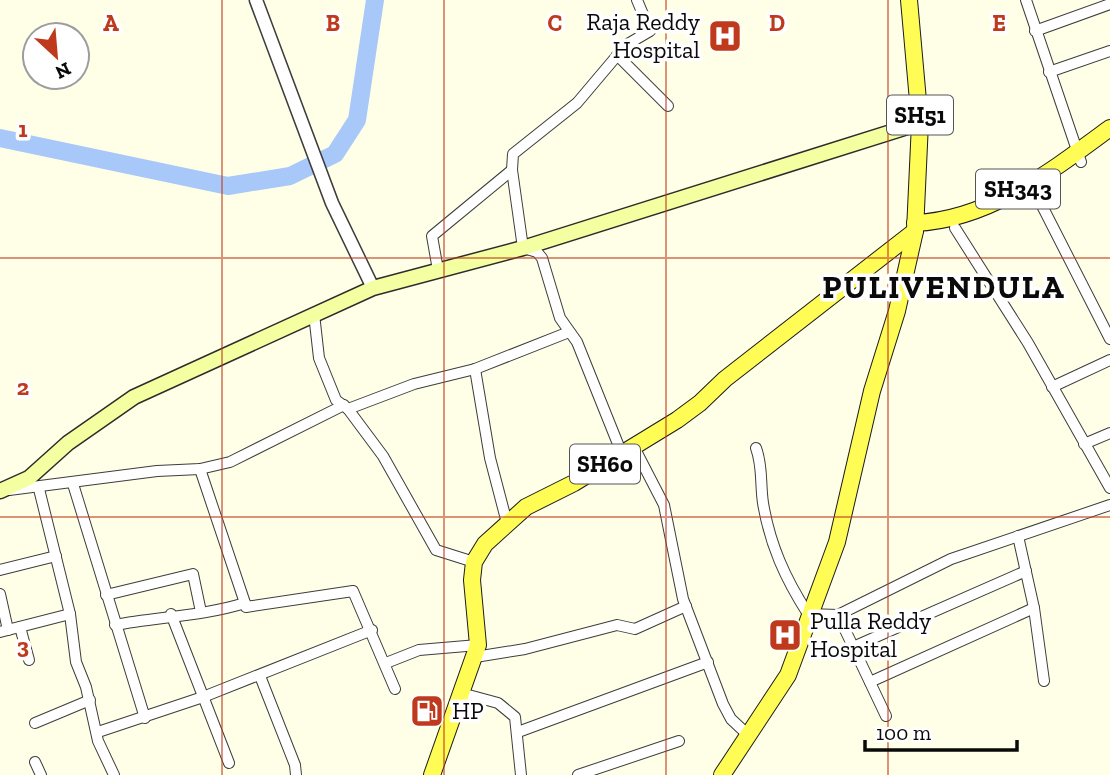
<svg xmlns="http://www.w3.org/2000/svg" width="1110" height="775" font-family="'Zilla Slab',serif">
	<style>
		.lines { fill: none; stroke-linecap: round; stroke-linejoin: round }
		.river { stroke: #a8c8f9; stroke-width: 18 }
		.minor-casing { stroke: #3d3d3d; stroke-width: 12 }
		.tertiary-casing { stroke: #3d3d3d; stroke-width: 15 }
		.secondary-casing { stroke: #2c2c2c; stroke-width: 17 }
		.primary-casing { stroke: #1b1b1b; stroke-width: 18 }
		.minor { stroke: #fff; stroke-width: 10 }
		.tertiary { stroke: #fff; stroke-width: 12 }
		.secondary { stroke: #f4ffa1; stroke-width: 14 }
		.primary { stroke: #fffc56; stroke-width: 16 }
		.grid { fill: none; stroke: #bf391c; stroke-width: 2; stroke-opacity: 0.55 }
		.labels { text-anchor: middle; stroke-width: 7; stroke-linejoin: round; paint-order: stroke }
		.shield { fill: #fff; stroke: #545454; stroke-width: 2 }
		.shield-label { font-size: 23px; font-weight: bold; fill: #0a0a0a }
		.poi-label { font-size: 24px; fill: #0a0a0a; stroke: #fff; text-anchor: start }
		.district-label { font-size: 32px; font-weight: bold; letter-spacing: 2px; fill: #0a0a0a; stroke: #fff }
		.grid-label { font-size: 23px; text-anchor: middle; font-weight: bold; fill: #bf391c; stroke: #fff; stroke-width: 7; stroke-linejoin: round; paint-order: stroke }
	</style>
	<rect width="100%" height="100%" fill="#feffe6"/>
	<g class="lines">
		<polyline class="river" points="0,138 228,186 290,176 335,154 357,120 375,0"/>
		<defs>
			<g id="minor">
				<polyline points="1026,0 1081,162"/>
				<polyline points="1035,31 1110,4"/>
				<polyline points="617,55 668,106"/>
				<polyline points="1049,72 1110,51"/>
				<polyline points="1034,190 1110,339"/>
				<polyline points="955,228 1028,343 1110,488"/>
				<polyline points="438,270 432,236 512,170"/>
				<polyline points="314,314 319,358 336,400 348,409 383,456 436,550 474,562"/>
				<polyline points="475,369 490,458 507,523"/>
				<polyline points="1052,387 1110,360"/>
				<polyline points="348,409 414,384 475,369 569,332"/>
				<polyline points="1084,444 1110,433"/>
				<polyline points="634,447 664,505 683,599 723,704 731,719 747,734"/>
				<path d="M756,448C763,467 760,483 763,503C770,545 785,578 808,614L838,615L951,559L1110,505"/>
				<polyline points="622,454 577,342 560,318 542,258 537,252 523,248 512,170 513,154 577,103 626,45 650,31 637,0"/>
				<polyline points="200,469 245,603"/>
				<polyline points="73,484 145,718"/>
				<polyline points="39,489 70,614 76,662 86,687 98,741 114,775"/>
				<polyline points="9,490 157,471 200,469 230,462 344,405"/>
				<polyline points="1018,536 1034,608 1044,681"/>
				<polyline points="0,570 56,556"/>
				<polyline points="0,594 8,630"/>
				<polyline points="106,595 193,574 201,612"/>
				<polyline points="171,614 229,763"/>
				<polyline points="838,615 886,716"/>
				<path d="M115,625C158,617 203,616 245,603L246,607L353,591L395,689"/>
				<polyline points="20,627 29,660"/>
				<polyline points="0,632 70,614"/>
				<polyline points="853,647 1026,571"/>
				<polyline points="475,657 525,649 617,625 635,629 686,606"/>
				<polyline points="386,663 419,650 478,645"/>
				<polyline points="260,676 295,765 296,775"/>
				<polyline points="870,682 1034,608"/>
				<polyline points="461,693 498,703 515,717 521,775"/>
				<polyline points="35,723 90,700"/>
				<polyline points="98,732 203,697 372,630"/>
				<polyline points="518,732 708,662"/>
				<polyline points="35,762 41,775"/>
				<polyline points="578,775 679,741"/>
			</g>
			<polyline id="tertiary" points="256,0 332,203 373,288"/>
			<polyline id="secondary" points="0,491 29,478 68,443 134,397 373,288 523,248 920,123"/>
			<g id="primary">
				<path d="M915,223C989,220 1053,170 1110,128"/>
				<polyline points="432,775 478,645 472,580 474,562 485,544 526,507 574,483 677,420 700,403 725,379 915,231"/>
				<polyline points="722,775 788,675 837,542 872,391 897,311 915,231 920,123 909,0"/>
			</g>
		</defs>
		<use href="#minor" class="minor-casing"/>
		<use href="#tertiary" class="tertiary-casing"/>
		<use href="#secondary" class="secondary-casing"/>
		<use href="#primary" class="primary-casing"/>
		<use href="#minor" class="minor"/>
		<use href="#tertiary" class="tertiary"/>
		<use href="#secondary" class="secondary"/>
		<use href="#primary" class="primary"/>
	</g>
	<path class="grid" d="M222,0V775M444,0V775M666,0V775M888,0V775M0,258H1110M0,517H1110"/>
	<defs>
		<symbol id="hospital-square" viewBox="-11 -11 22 22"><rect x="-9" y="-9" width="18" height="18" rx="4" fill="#bf391c" stroke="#fff"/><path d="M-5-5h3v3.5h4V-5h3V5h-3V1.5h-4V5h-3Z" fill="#fff"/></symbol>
		<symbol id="fuel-square" viewBox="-11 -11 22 22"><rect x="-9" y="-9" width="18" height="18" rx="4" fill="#bf391c" stroke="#fff"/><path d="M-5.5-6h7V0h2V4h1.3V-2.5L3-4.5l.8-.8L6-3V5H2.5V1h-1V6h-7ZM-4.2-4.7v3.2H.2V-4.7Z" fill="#fff"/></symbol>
	</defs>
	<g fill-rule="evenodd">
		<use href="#hospital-square" x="706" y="17" width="38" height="38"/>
		<use href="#hospital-square" x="766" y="616" width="38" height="38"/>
		<use href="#fuel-square" x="408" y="692" width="38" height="38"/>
	</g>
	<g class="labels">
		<g class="shield">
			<rect x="887" y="95.5" width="66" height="39" rx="5"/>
			<rect x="976" y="169.5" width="84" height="39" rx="5"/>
			<rect x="570" y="444.5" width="70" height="39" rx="5"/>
		</g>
		<g class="shield-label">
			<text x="920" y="123">SH51</text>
			<text x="1018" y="197">SH343</text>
			<text x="605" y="472">SH60</text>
		</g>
		<g class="poi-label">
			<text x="700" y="30" text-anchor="end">Raja Reddy<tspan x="700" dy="28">Hospital</tspan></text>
			<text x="810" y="629">Pulla Reddy<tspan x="810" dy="28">Hospital</tspan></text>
			<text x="452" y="719">HP</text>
		</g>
		<g class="district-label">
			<text x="944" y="298">PULIVENDULA</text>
		</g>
	</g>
	<g class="grid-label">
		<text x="111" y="31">A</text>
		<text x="333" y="31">B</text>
		<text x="555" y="31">C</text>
		<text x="777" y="31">D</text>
		<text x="999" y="31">E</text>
		<text x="23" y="137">1</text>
		<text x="23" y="395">2</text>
		<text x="23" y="654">3</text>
	</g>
	<g transform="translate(56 56) rotate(154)"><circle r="33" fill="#ffffff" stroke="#9d9d9d" stroke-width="2"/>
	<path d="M0-5L12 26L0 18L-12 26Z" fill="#bf391c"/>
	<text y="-10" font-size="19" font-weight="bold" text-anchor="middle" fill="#0a0a0a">N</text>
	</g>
	<path d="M865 740v10h152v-10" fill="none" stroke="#0a0a0a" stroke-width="3.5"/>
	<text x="876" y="740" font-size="21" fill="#0a0a0a" stroke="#ffffff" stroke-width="5" paint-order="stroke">100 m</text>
</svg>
